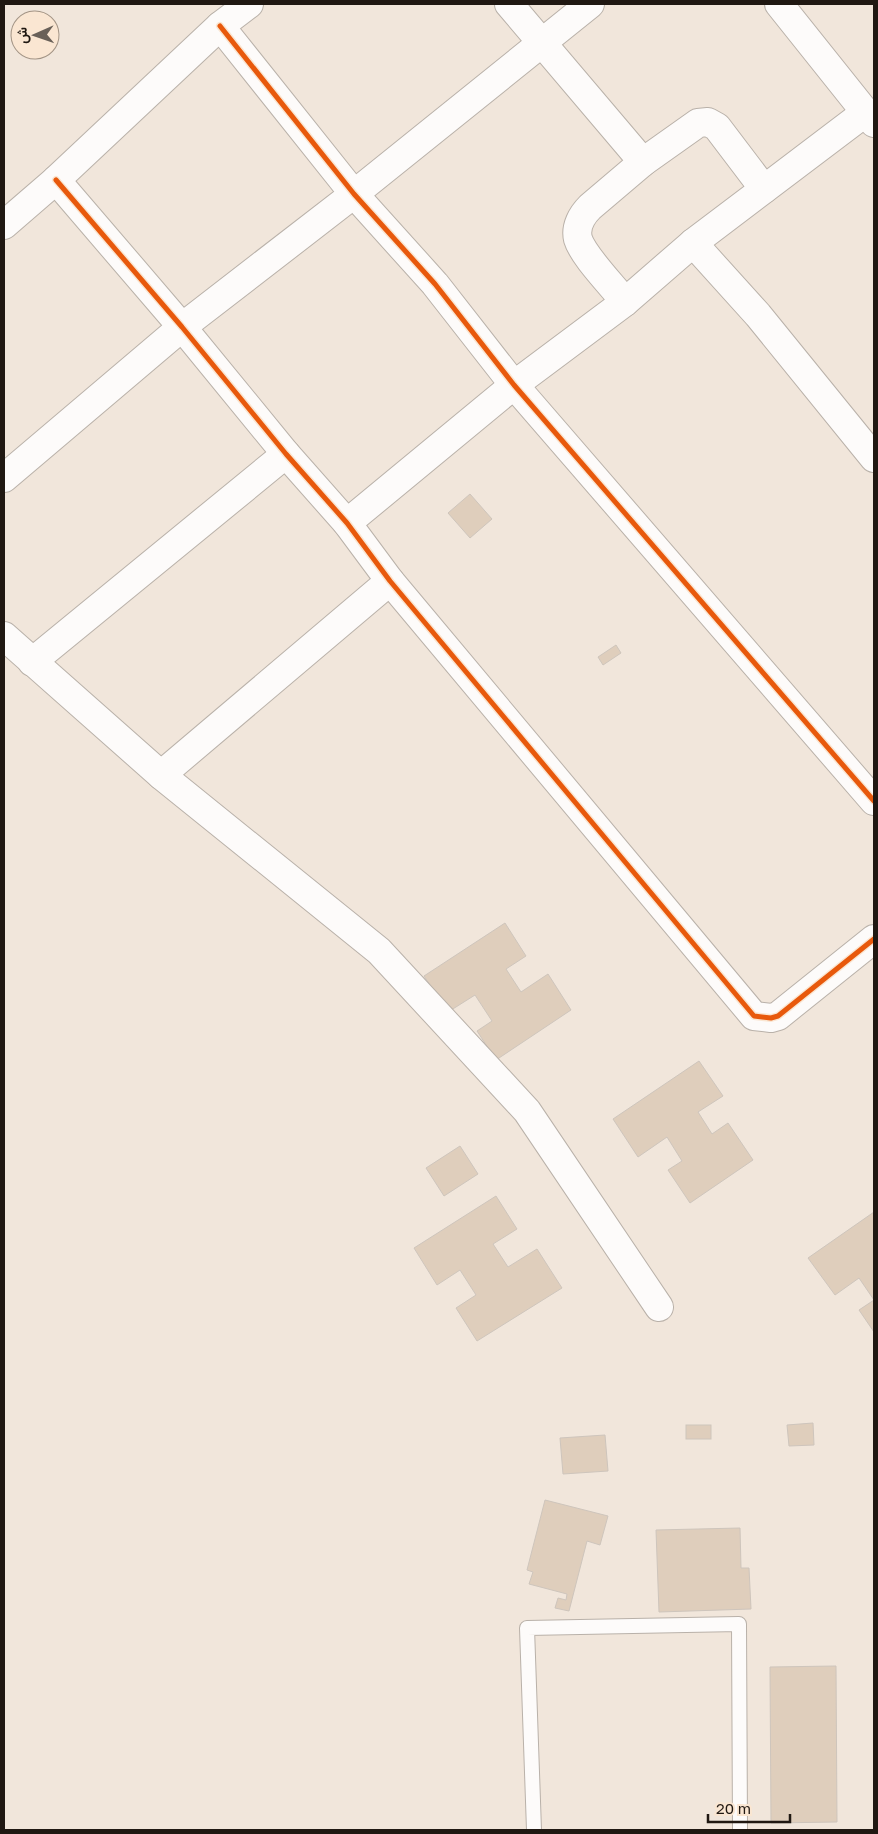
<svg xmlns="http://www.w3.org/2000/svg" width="878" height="1834" font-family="'Golos Text',Vazirmatn,sans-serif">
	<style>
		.building { fill: #dfcebc; stroke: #cec5bc }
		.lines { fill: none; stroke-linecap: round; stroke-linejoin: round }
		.service-casing { stroke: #b9b1a9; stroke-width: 16 }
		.minor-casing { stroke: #b9b1a9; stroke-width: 30 }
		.service { stroke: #fdfbfa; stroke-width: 14 }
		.minor { stroke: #fdfbfa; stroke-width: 28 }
		.cycleway-casing { stroke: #fae6d2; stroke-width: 8 }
		.cycleway { stroke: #e8590c; stroke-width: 5 }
	</style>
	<rect width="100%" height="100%" fill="#f1e6db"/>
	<g class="building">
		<polygon points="470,494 492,519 470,538 448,513"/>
		<polygon points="616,645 621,653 603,665 598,657"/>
		<polygon points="505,923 526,956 506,969 521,992 548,974 571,1010 496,1060 477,1031 492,1021 475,995 448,1012 424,976"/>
		<polygon points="699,1061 723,1096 698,1112 712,1134 728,1123 753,1160 690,1203 668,1170 682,1161 667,1137 638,1157 613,1119"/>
		<polygon points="460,1146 478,1174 444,1196 426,1168"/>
		<polygon points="496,1196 517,1229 493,1244 508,1267 537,1249 562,1288 477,1341 456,1308 476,1295 460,1270 437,1285 414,1248"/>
		<polygon points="874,1212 874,1332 859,1310 874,1300 859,1278 835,1295 808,1258"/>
		<polygon points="813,1423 814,1445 789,1446 787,1425"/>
		<rect x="686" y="1425" width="25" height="14"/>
		<polygon points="605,1435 608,1471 563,1474 560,1438"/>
		<polygon points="545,1500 608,1516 600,1545 587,1541 569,1611 555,1608 558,1598 566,1600 567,1594 529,1584 533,1572 527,1570"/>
		<polygon points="740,1528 741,1568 749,1568 751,1609 659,1612 656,1530"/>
		<polygon points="836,1666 837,1822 771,1823 770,1667"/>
	</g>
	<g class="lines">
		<defs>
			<polyline id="service" points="534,1830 527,1628 739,1624 740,1830"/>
			<g id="minor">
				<polyline points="509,4 643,162"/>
				<polyline points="779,4 874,123"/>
				<polyline points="220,26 354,194 435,284 514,385 874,801"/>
				<polyline points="56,180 182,327 286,454 347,523 390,581 754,1016 771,1018 778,1016 874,939"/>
				<polyline points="4,225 56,180 220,26 249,4"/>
				<polyline points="693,243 758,315 874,458"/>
				<path d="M625,302C613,286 583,256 578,239C575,227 582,215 590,207L643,162L698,123L708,122L717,127L764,189"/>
				<polyline points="4,478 182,327 354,194 590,4"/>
				<polyline points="347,523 514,385 625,302 693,243 866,112"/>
				<polyline points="4,636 161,775 379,951 527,1111 659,1307"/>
				<polyline points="32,662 286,454"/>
				<polyline points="161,775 390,581"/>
			</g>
		</defs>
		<use href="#service" class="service-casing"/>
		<use href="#minor" class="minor-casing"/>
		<use href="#service" class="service"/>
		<use href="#minor" class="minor"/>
		<defs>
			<g id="cycleway">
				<polyline points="220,26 354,194 435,284 514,385 874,801"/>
				<polyline points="56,180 182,327 286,454 347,523 390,581 754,1016 771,1018 778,1016 874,939"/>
			</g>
		</defs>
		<use href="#cycleway" class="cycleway-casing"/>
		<use href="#cycleway" class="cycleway"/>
	</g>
	<rect width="878" height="1834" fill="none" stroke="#201812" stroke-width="10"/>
	<g transform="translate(35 35) rotate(268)"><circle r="24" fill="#fae6d2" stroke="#a39485"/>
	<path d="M0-4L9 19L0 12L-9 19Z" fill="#696058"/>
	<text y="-8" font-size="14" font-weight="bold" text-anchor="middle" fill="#201812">ش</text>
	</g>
	<path d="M708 1814v8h82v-8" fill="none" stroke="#201812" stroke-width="2.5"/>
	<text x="716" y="1814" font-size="15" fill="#201812" stroke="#fae6d2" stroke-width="4" paint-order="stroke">20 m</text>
</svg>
